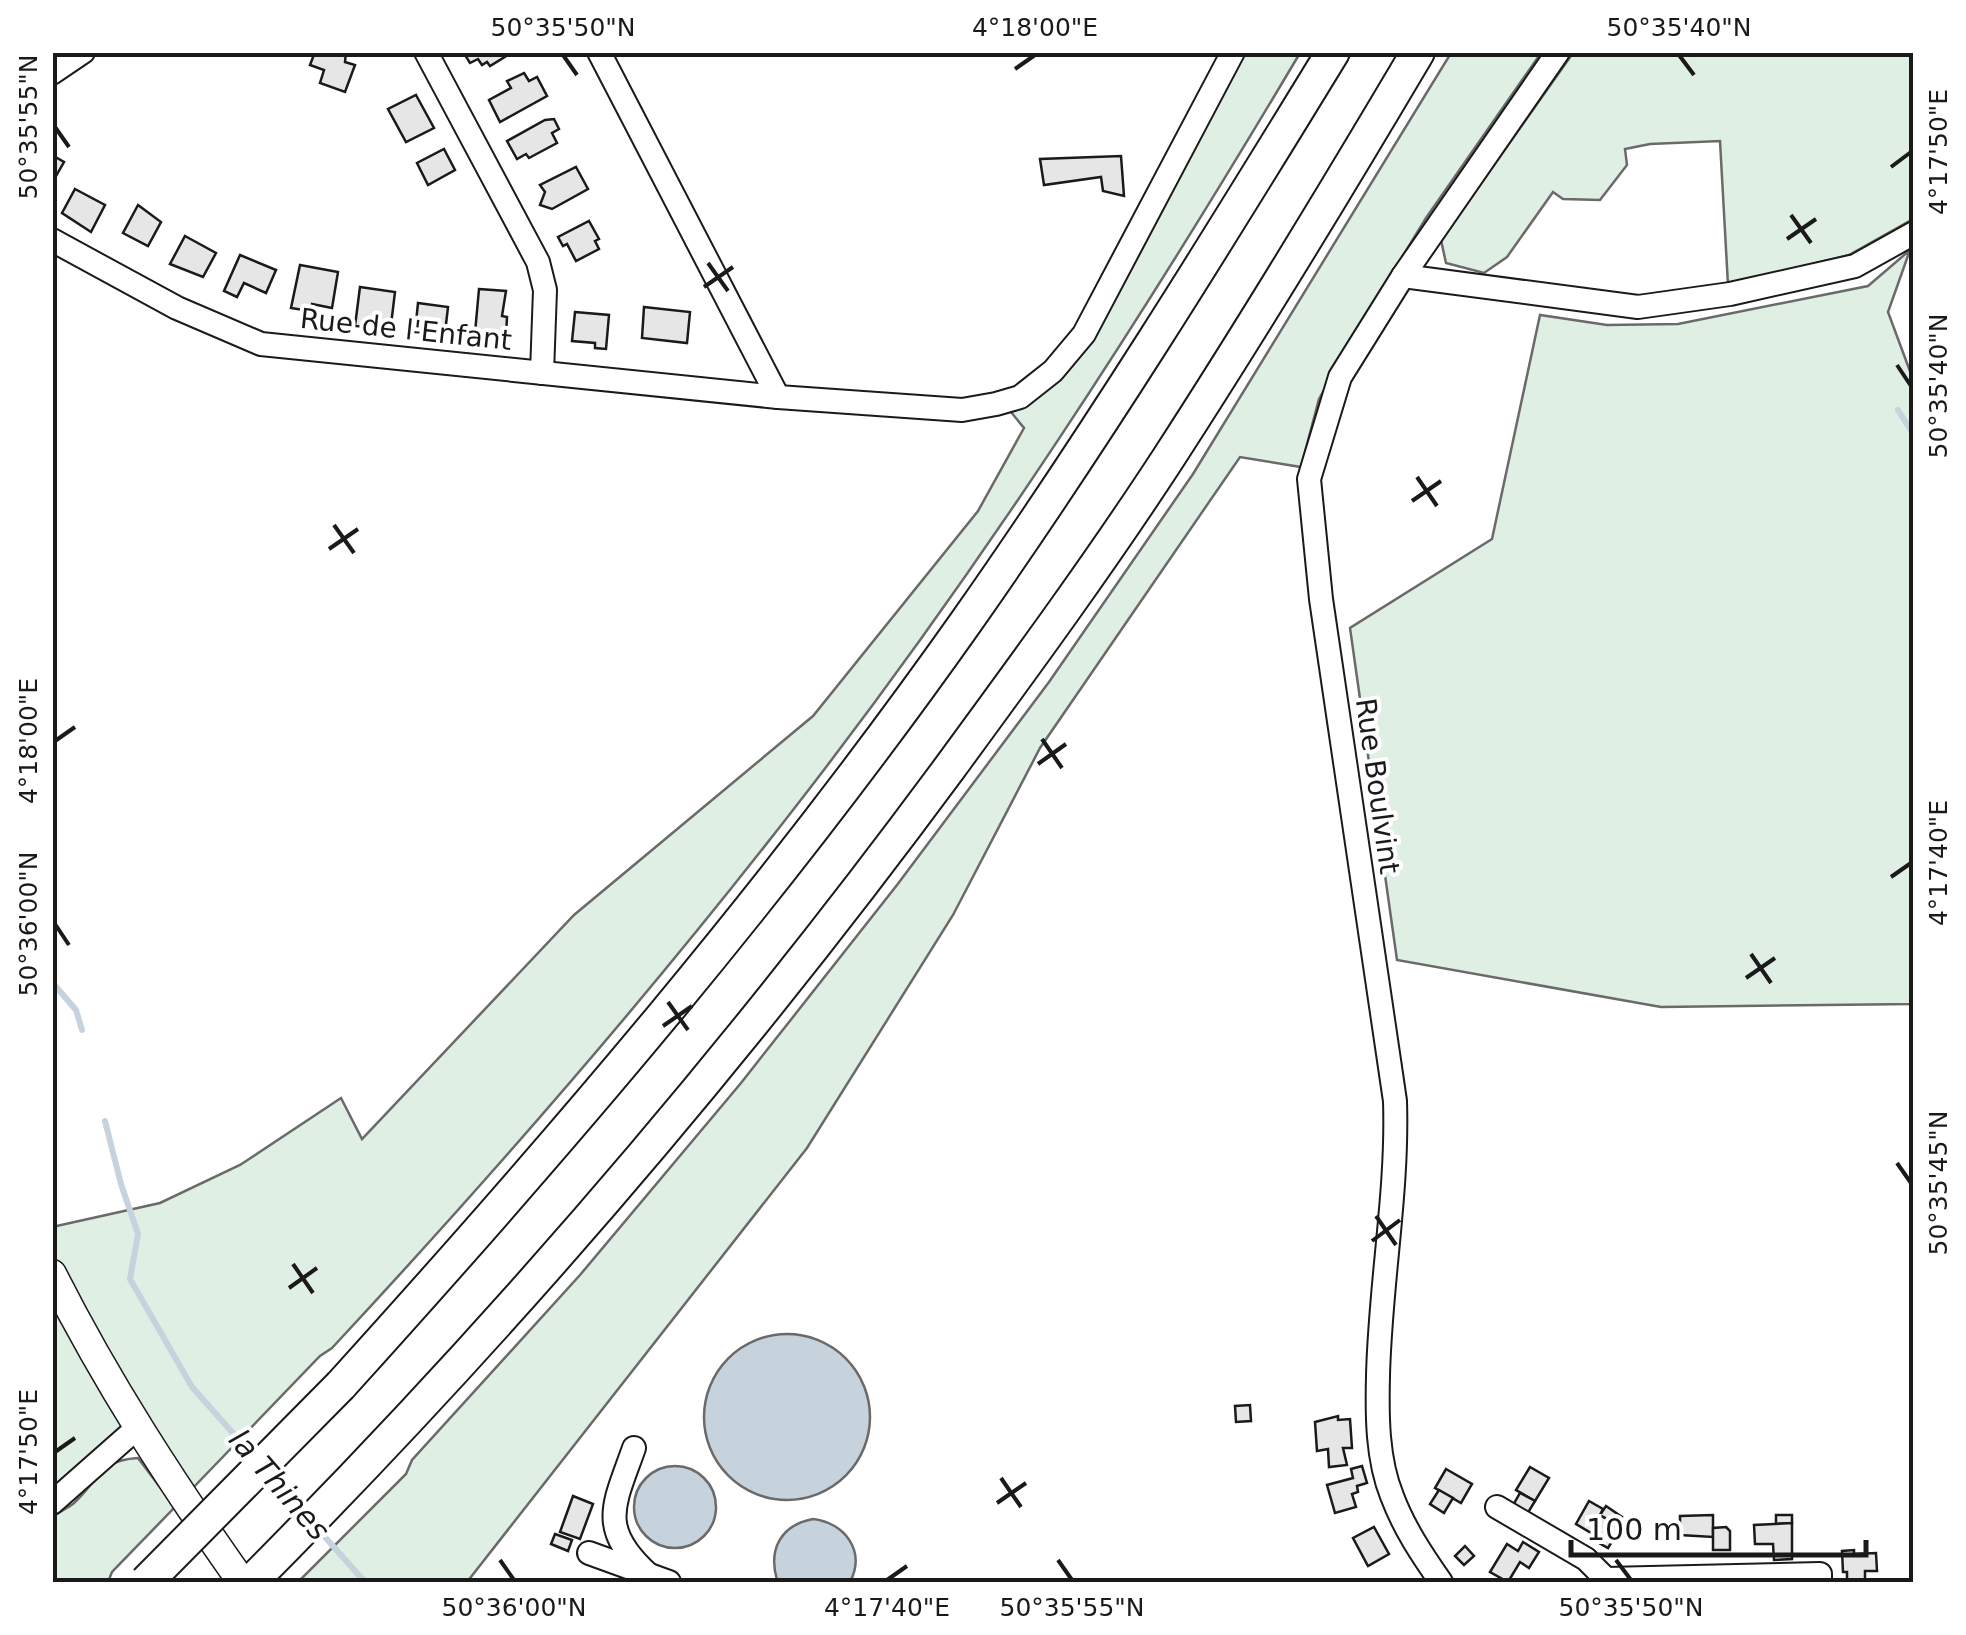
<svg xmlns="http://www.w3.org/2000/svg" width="1966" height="1635" font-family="'DejaVu Sans',sans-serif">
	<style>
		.green { fill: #e0efe3; stroke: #6a6a6a; stroke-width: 2.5 }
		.water { fill: #c6d2dc; stroke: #6a6a6a; stroke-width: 2.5 }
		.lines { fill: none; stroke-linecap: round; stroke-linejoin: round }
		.stream { stroke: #c6d2dc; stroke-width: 6 }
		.building { fill: #e6e6e6; stroke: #1a1a1a; stroke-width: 2.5 }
		.minor-casing { stroke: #1a1a1a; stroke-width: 26 }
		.major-casing { stroke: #1a1a1a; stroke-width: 31 }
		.highway-casing { stroke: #1a1a1a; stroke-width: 36 }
		.minor { stroke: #fff; stroke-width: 22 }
		.major { stroke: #fff; stroke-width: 28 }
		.highway { stroke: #fff; stroke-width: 32 }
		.highway-bridge-casing { stroke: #1a1a1a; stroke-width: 36; stroke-linecap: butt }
		.highway-bridge { stroke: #fff; stroke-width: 32 }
		.ticks { fill: none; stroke: #1a1a1a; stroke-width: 4 }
		.labels { text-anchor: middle; stroke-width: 8; stroke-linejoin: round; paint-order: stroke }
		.street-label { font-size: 28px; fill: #1a1a1a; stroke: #fff }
		.water-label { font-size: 30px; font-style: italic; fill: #1a1a1a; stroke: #fff }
		.neatline { fill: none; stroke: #1a1a1a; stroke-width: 4 }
		.ticks-label { font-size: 25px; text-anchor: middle; fill: #1a1a1a }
	</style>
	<rect width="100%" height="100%" fill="#fff"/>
	<g class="green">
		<path d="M1239,53H1300C1145,314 980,570 793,810C648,997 493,1175 332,1348L320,1356L190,1491L137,1428L53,1500L52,1227L160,1203L240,1165L341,1098L362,1139L574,915L813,716L978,511L1024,428L1011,412L1068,370Z"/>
		<polygon points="1451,53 1541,53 1426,218 1377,298 1319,399 1301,467 1240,457 1040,748 953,915 807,1148 467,1582 298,1582 406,1474 412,1460 580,1275 741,1083 897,885 1049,682 1193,474"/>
		<polygon points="1573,53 1913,53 1913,219 1849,255 1728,285 1720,141 1650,144 1625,149 1627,165 1600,200 1563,199 1553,192 1507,257 1484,273 1446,263 1441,240"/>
		<polygon points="1910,250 1888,312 1914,382 1913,1004 1661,1007 1397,960 1350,628 1492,539 1540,315 1607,325 1678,324 1868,286"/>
		<path d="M138,1458L175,1507L112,1572L108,1582H53V1516C59,1512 68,1508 74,1503C99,1480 99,1460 138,1458Z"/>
	</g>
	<g class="water">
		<circle cx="787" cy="1417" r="83"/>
		<circle cx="675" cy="1507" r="41"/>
		<path d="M813,1519C845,1523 866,1551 850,1582H779L777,1580C768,1549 781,1525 813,1519Z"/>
	</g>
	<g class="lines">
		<g class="stream">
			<polyline points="1898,410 1914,435"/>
			<polyline points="52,982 76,1010 82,1030"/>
			<polyline points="105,1121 121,1184 138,1234 130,1279 192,1387 255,1458"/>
			<polyline points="267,1471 305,1514"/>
			<polyline points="316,1527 365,1582"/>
		</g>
	</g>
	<g class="building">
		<polygon points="315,52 346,52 345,62 355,65 345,92 320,83 324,70 310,65"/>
		<polygon points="463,52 513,52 490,66 487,62 482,65 478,59 470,63"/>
		<polygon points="524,73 529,81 537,77 547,96 500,122 489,100 511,88 507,81"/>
		<polygon points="416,95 434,128 406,142 388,109"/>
		<polygon points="554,119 559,129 552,133 557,143 529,158 526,154 517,159 507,141 545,120"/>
		<polygon points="444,149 455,170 428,185 417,163"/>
		<polygon points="52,155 64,162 52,183"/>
		<polygon points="1121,156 1124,196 1103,191 1101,177 1044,185 1040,159"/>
		<polygon points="576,167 588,189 552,209 540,205 545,192 540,185"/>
		<polygon points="75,189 105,205 91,232 62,213"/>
		<polygon points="138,205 161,222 148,246 123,233"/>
		<polygon points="589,221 599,239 595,241 599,249 576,261 567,244 563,246 558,237"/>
		<polygon points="185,236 216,253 203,277 170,264"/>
		<polygon points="240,255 276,270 266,293 244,283 237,297 224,291"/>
		<polygon points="300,265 338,272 332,308 312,304 310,311 291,308"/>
		<polygon points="360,287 395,292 391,325 366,323 365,327 355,326"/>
		<polygon points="479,289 506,291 502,316 507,317 506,336 475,333"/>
		<polygon points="418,303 448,307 445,333 415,332"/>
		<polygon points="644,307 690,312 687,343 642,338"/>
		<polygon points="575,312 609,315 606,349 595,348 595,343 572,341"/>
		<polygon points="1250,1405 1251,1421 1236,1422 1235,1406"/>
		<polygon points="1338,1416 1338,1420 1350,1419 1352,1448 1343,1448 1347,1465 1329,1467 1328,1449 1317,1451 1315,1422"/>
		<polygon points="1362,1466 1367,1483 1357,1486 1358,1492 1352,1494 1356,1507 1335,1513 1327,1485 1353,1478 1351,1469"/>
		<polygon points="1530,1467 1549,1478 1535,1501 1516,1490"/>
		<polygon points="1446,1469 1472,1484 1461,1503 1435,1488"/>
		<polygon points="1439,1490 1453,1498 1444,1513 1430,1504"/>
		<polygon points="1520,1493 1535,1501 1526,1516 1512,1507"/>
		<polygon points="573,1496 593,1504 580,1539 560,1532"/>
		<polygon points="1589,1501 1603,1509 1600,1515 1621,1527 1608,1548 1599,1543 1601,1539 1576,1524"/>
		<polygon points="1606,1506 1622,1517 1618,1525 1600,1515"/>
		<polygon points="1713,1515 1713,1537 1680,1535 1680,1516"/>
		<polygon points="1776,1515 1792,1515 1792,1523 1776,1524"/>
		<polygon points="1792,1523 1792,1559 1774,1560 1773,1544 1755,1544 1754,1525"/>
		<polygon points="1374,1527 1389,1554 1368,1566 1353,1538"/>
		<polygon points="1726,1527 1730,1531 1730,1550 1713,1550 1713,1528"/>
		<polygon points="555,1534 572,1540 568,1551 551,1544"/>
		<polygon points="1523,1542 1539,1552 1529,1568 1520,1562 1508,1582 1490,1572 1507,1544 1518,1551"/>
		<polygon points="1465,1546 1474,1556 1464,1565 1455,1556"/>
		<polygon points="1854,1550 1854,1554 1876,1553 1877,1571 1865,1571 1865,1582 1847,1582 1847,1572 1843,1572 1842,1551"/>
	</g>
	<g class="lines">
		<defs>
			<g id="minor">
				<polyline points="426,52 538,262 545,290 542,373"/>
				<polyline points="599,52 778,397"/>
				<polyline points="52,73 83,52"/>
				<polyline points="52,240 177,308 261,344 778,397 962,410 996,404 1020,397 1053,371 1084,334 1233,52"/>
				<polyline points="1403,276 1638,307 1730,294 1855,266 1914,233"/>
				<path d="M634,1448C614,1505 597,1528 649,1575L646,1582"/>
				<polyline points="52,1503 137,1428"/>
				<polyline points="1497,1507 1586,1559 1606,1579"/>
				<polyline points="589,1553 669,1582"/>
				<path d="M1441,1582C1422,1555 1404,1528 1392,1496C1377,1459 1377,1415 1378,1376C1380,1284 1398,1193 1395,1101L1321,599L1309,479L1340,377L1403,276L1558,52"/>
				<polyline points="1599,1582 1606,1579 1820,1574 1820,1582"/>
			</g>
			<path id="major" d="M52,1274C107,1383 172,1483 242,1582"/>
			<g id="highway">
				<path d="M341,1385C562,1141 776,891 966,622C1096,437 1215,245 1333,52"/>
				<path d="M251,1582C505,1327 737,1056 951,766C1025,665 1100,563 1169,457C1255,324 1337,189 1418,52"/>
			</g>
		</defs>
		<use href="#minor" class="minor-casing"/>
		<use href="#major" class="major-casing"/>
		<use href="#highway" class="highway-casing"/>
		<use href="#minor" class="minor"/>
		<use href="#major" class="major"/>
		<use href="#highway" class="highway"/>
		<defs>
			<polyline id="highway-bridge" points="146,1582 341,1385"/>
		</defs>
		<use href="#highway-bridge" class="highway-bridge-casing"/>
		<use href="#highway-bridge" class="highway-bridge"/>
	</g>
	<path class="ticks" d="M563,55L577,75M1679,55L1694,75M1015,69L1035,55M55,127L69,147M1891,167L1911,152M1791,215L1811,243M1787,239L1816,219M708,263L728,291M704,287L733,267M1897,365L1911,386M1417,477L1437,506M1412,501L1441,481M334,525L354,553M329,549L358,529M1042,739L1062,768M55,741L75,727M1038,764L1066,744M1891,877L1911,863M55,924L69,945M1751,954L1771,983M1746,978L1775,958M668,1002L688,1030M663,1026L692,1006M1897,1163L1911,1183M1376,1216L1396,1245M1372,1241L1400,1220M293,1264L313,1293M289,1288L317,1268M55,1452L75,1438M1001,1478L1021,1507M997,1503L1026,1483M500,1560L514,1580M1058,1560L1072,1580M1616,1560L1631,1580M887,1580L907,1566"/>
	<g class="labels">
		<g class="street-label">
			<text transform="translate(406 329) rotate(6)" y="10">Rue de l'Enfant</text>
			<text transform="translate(1378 786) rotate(82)" y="10">Rue Boulvint</text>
		</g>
		<g class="water-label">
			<text transform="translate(279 1485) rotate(49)" y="10">la Thines</text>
		</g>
	</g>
	<rect width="1966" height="1635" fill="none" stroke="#ffffff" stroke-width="110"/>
	<path d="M1571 1540v15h295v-15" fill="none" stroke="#1a1a1a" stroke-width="5"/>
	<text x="1586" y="1540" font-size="30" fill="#1a1a1a" stroke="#ffffff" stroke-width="8" paint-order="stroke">100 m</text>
	<rect x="55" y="55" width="1856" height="1525" class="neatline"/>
	<g class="ticks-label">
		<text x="563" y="36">50°35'50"N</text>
		<text x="1035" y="36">4°18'00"E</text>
		<text x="1679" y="36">50°35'40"N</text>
		<text transform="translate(28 127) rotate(-90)" y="9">50°35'55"N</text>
		<text transform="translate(1938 152) rotate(-90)" y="9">4°17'50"E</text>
		<text transform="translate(1938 386) rotate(-90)" y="9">50°35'40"N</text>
		<text transform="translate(28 741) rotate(-90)" y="9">4°18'00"E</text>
		<text transform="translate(1938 863) rotate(-90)" y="9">4°17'40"E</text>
		<text transform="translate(28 924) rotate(-90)" y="9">50°36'00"N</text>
		<text transform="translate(1938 1183) rotate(-90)" y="9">50°35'45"N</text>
		<text transform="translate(28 1452) rotate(-90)" y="9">4°17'50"E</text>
		<text x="514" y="1616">50°36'00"N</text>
		<text x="887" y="1616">4°17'40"E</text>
		<text x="1072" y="1616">50°35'55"N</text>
		<text x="1631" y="1616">50°35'50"N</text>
	</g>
</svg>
